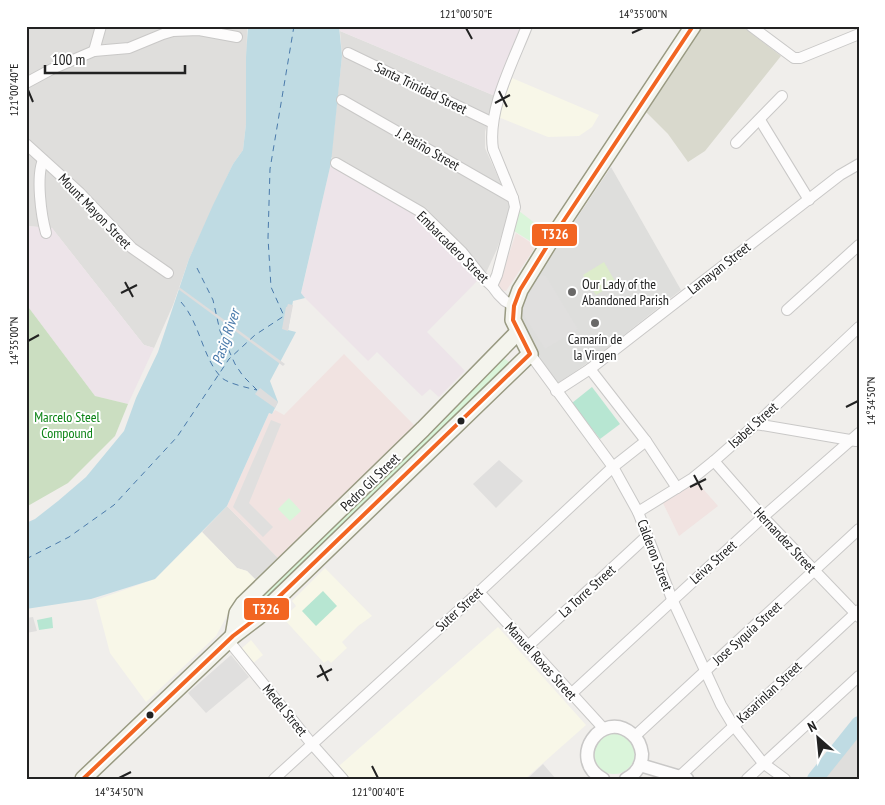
<svg xmlns="http://www.w3.org/2000/svg" width="885" height="805" font-family="'PT Sans Narrow',sans-serif">
	<style>
		.residential { fill: #dfdedc }
		.commercial { fill: #f1e3e1 }
		.industrial { fill: #ede4e9 }
		.education { fill: #f8f7e8 }
		.religious { fill: #dededc }
		.construction { fill: #d9d9cd }
		.grass { fill: #ddeccb }
		.forest { fill: #cbdec1 }
		.park { fill: #daf5da }
		.pitch { fill: #b7e6d2 }
		.parking { fill: #e0dfde }
		.water { fill: #bfdbe3 }
		.pier { fill: #dedddd }
		.lines { fill: none; stroke-linecap: round; stroke-linejoin: round }
		.river { stroke: #bfdbe3; stroke-width: 16 }
		.ferry { stroke: #4a7aab; stroke-width: 1; stroke-dasharray: 6 5; stroke-linecap: butt }
		.minor-casing { stroke: #c9c8c7; stroke-width: 12 }
		.tertiary-casing { stroke: #c9c8c7; stroke-width: 15 }
		.secondary-casing { stroke: #999a82; stroke-width: 18 }
		.minor { stroke: #fdfcfc; stroke-width: 10 }
		.tertiary { stroke: #fdfcfc; stroke-width: 12 }
		.secondary { stroke: #f4f4ed; stroke-width: 15 }
		.bus-1-casing { stroke: #fff; stroke-width: 8 }
		.bus-1 { stroke: #f26522; stroke-width: 4 }
		.ticks { fill: none; stroke: #222; stroke-width: 2 }
		.poi-dot { fill: #6a6968; stroke: #fff; stroke-width: 2 }
		.bus-dot { fill: #222; stroke: #fff; stroke-width: 2 }
		.labels { text-anchor: middle; stroke-width: 4; stroke-linejoin: round; paint-order: stroke }
		.street-label { font-size: 14px; fill: #222; stroke: #fff }
		.poi-label { font-size: 14px; fill: #222; stroke: #fff; text-anchor: start }
		.park-label { font-size: 14px; fill: #0c8416; stroke: #fff }
		.water-label { font-size: 15px; font-style: italic; fill: #4a7aab; stroke: #fff }
		.line-badge { stroke: #fff; stroke-width: 2 }
		.badge-label { font-size: 14px; text-anchor: middle; font-weight: bold; fill: #fff }
		.neatline { fill: none; stroke: #222; stroke-width: 2 }
		.ticks-label { font-size: 12px; text-anchor: middle; fill: #222 }
	</style>
	<rect width="100%" height="100%" fill="#f0eeeb"/>
	<g class="residential">
		<polygon points="26,26 247,26 246,124 243,150 233,164 189,259 173,305 154,348 144,345 52,228 26,226"/>
		<polygon points="340,31 495,96 490,112 485,132 485,148 511,206 497,249 485,275 422,209 331,157 342,56"/>
		<polygon points="227,506 280,560 258,582 247,571 237,568 202,532"/>
		<polygon points="859,733 859,779 822,779 849,743"/>
	</g>
	<g class="commercial">
		<polygon points="516,233 536,246 506,291 497,289"/>
		<polygon points="344,354 415,426 280,560 227,506 269,413 272,414 275,410 284,415"/>
		<polygon points="696,481 718,506 679,536 662,501"/>
	</g>
	<g class="industrial">
		<polygon points="339,26 522,26 495,96 340,31"/>
		<polygon points="331,163 419,215 458,254 478,280 427,332 465,371 439,397 430,389 422,396 377,352 368,361 301,294"/>
		<polygon points="26,226 52,228 144,345 154,348 128,404 95,396 26,304"/>
	</g>
	<g class="education">
		<polygon points="512,78 599,115 592,127 579,136 548,137 498,117"/>
		<polygon points="202,532 237,568 247,571 258,582 230,610 216,636 146,702 110,653 96,600 155,579"/>
		<polygon points="325,568 372,616 358,626 342,642 347,648 331,663 328,660 324,663 283,618 296,606 292,601"/>
		<polygon points="498,627 586,725 525,779 351,779 339,766"/>
		<polygon points="251,640 263,655 252,664 241,649"/>
	</g>
	<polygon class="religious" points="611,167 681,290 592,360 558,383 538,357 519,325 524,297"/>
	<polygon class="construction" points="703,26 742,26 781,56 705,151 688,162 668,134 646,112"/>
	<polygon class="grass" points="604,262 616,283 596,295 583,275"/>
	<polygon class="forest" points="26,304 95,396 128,404 115,436 68,483 26,507"/>
	<g class="park">
		<polygon points="519,211 544,230 535,244 514,231"/>
		<polygon points="504,358 510,363 248,620 243,618 243,609 500,359"/>
		<polygon points="289,498 301,511 290,521 278,509"/>
		<circle cx="614" cy="753" r="21"/>
	</g>
	<g class="pitch">
		<polygon points="592,387 620,424 600,439 572,403"/>
		<polygon points="323,591 337,606 316,626 302,611"/>
		<polygon points="52,617 53,628 39,630 37,620"/>
	</g>
	<g class="parking">
		<polygon points="540,275 546,276 578,329 545,349 523,314 525,299"/>
		<polygon points="271,420 281,424 249,503 273,527 263,537 233,507"/>
		<polygon points="499,460 523,481 496,508 473,484"/>
		<polygon points="33,617 37,631 26,633 26,618"/>
		<polygon points="231,655 249,677 206,713 188,693"/>
		<polygon points="543,764 556,779 527,779"/>
	</g>
	<polygon class="water" points="248,26 339,26 342,56 331,163 301,293 305,298 293,301 288,330 296,332 270,381 278,402 272,414 269,413 227,506 155,579 91,599 26,609 26,523 35,519 58,501 86,477 124,431 136,398 158,352 189,259 213,205 233,164 243,150 246,124 246,57"/>
	<g class="pier">
		<polygon points="179,287 285,364 283,366 178,289"/>
		<polygon points="288,304 293,305 288,331 282,329 286,307 287,307"/>
		<polygon points="260,388 278,402 275,408 255,394"/>
	</g>
	<g class="lines">
		<polyline class="river" points="815,779 859,724"/>
		<g class="ferry">
			<polyline points="197,268 213,300 220,331 235,364 243,376 258,391"/>
			<path d="M181,302C200,323 203,359 221,377C226,383 248,388 257,390"/>
			<polyline points="26,559 69,537 114,505 177,437 229,359 255,335 284,316 271,287 268,238 270,169 294,26"/>
		</g>
		<defs>
			<g id="minor">
				<polyline points="751,26 794,58 800,58 859,34"/>
				<polyline points="94,51 101,26"/>
				<polyline points="348,53 493,123"/>
				<polyline points="26,83 52,69 94,51 129,48 163,34 173,31 199,30 237,37"/>
				<polyline points="342,100 513,198"/>
				<polyline points="760,120 809,200"/>
				<polyline points="736,143 782,96"/>
				<polyline points="26,144 80,193 132,248 168,273"/>
				<path d="M43,160C36,177 41,215 46,233"/>
				<polyline points="336,163 421,212 462,252 482,277 492,286 498,294 505,301 514,306"/>
				<path d="M492,286L497,275L515,207L513,198L493,149C487,110 513,62 527,26"/>
				<polyline points="787,310 859,245"/>
				<polyline points="530,354 613,467 638,512 672,599 721,705 733,725 763,763 785,779"/>
				<polyline points="590,369 646,441 677,488"/>
				<polyline points="556,391 590,369 840,175 859,164"/>
				<polyline points="756,424 856,441"/>
				<polyline points="714,461 763,517 859,617"/>
				<polyline points="638,512 693,478 714,461 756,424 859,327"/>
				<polyline points="479,592 604,729"/>
				<polyline points="228,640 311,743 343,779"/>
				<polyline points="528,646 647,536"/>
				<polyline points="571,694 763,517 859,433"/>
				<polyline points="635,736 859,529"/>
				<polyline points="680,776 859,610"/>
				<polyline points="274,779 479,592 613,467 646,441"/>
				<polyline points="747,779 859,676"/>
			</g>
			<g id="tertiary">
				<polyline points="640,765 687,779"/>
				<path d="M603,779C566,759 602,708 632,734C638,739 641,746 642,754C642,765 636,774 626,779"/>
			</g>
			<g id="secondary">
				<polyline points="233,636 237,613 243,604 423,429 518,332"/>
				<polyline points="83,779 233,636 258,617 530,354 513,320 514,306 520,290 549,243 693,26"/>
			</g>
		</defs>
		<use href="#minor" class="minor-casing"/>
		<use href="#tertiary" class="tertiary-casing"/>
		<use href="#secondary" class="secondary-casing"/>
		<use href="#minor" class="minor"/>
		<use href="#tertiary" class="tertiary"/>
		<use href="#secondary" class="secondary"/>
		<defs>
			<polyline id="bus-1" points="83,779 233,636 258,617 530,354 513,320 514,306 520,290 549,243 693,26"/>
		</defs>
		<use href="#bus-1" class="bus-1-casing"/>
		<use href="#bus-1" class="bus-1"/>
	</g>
	<path class="ticks" d="M466,28L472,39M632,33L643,28M28,90L33,102M499,91L507,107M495,103L510,95M125,282L133,297M121,293L137,285M28,341L39,335M846,407L858,401M694,475L702,490M690,487L706,479M320,665L328,681M317,677L332,669M372,766L378,778M119,778L131,772"/>
	<g class="poi-dot">
		<circle cx="572" cy="292" r="5"/>
		<circle cx="595" cy="323" r="5"/>
	</g>
	<g class="bus-dot">
		<circle cx="461" cy="421" r="4.5"/>
		<circle cx="150" cy="715" r="4.5"/>
	</g>
	<g class="labels">
		<g class="street-label">
			<text transform="translate(421 88) rotate(26)" y="5">Santa Trinidad Street</text>
			<text transform="translate(428 149) rotate(30)" y="5">J. Patiño Street</text>
			<text transform="translate(95 211) rotate(46)" y="5">Mount Mayon Street</text>
			<text transform="translate(453 247) rotate(45)" y="5">Embarcadero Street</text>
			<text transform="translate(719 268) rotate(-38)" y="5">Lamayan Street</text>
			<text transform="translate(753 425) rotate(-42)" y="5">Isabel Street</text>
			<text transform="translate(370 482) rotate(-44)" y="5">Pedro Gil Street</text>
			<text transform="translate(785 540) rotate(47)" y="5">Hernandez Street</text>
			<text transform="translate(655 555) rotate(69)" y="5">Calderon Street</text>
			<text transform="translate(713 562) rotate(-42)" y="5">Leiva Street</text>
			<text transform="translate(587 591) rotate(-42)" y="5">La Torre Street</text>
			<text transform="translate(459 609) rotate(-42)" y="5">Suter Street</text>
			<text transform="translate(747 633) rotate(-42)" y="5">Jose Syquia Street</text>
			<text transform="translate(541 661) rotate(48)" y="5">Manuel Roxas Street</text>
			<text transform="translate(769 692) rotate(-43)" y="5">Kasarinlan Street</text>
			<text transform="translate(285 710) rotate(51)" y="5">Medel Street</text>
		</g>
		<g class="poi-label">
			<text x="582" y="289">Our Lady of the<tspan x="582" dy="16">Abandoned Parish</tspan></text>
			<text x="595" y="344" text-anchor="middle">Camarín de<tspan x="595" dy="16">la Virgen</tspan></text>
		</g>
		<g class="park-label">
			<text x="67" y="422">Marcelo Steel<tspan x="67" dy="16">Compound</tspan></text>
		</g>
		<g class="water-label">
			<text transform="translate(226 337) rotate(-71)" y="5">Pasig River</text>
		</g>
	</g>
	<g class="line-badge">
		<rect x="531" y="223" width="47" height="24" rx="5" fill="#f26522"/>
		<rect x="243" y="597" width="47" height="24" rx="5" fill="#f26522"/>
	</g>
	<g class="badge-label">
		<text x="555" y="239">T326</text>
		<text x="266" y="614">T326</text>
	</g>
	<rect width="885" height="805" fill="none" stroke="#ffffff" stroke-width="55"/>
	<g transform="translate(818 738) rotate(333)" stroke="#ffffff" stroke-width="4" paint-order="stroke">
	<path d="M0-4L9 19L0 12L-9 19Z" fill="#222222"/>
	<text y="-8" font-size="14" font-weight="bold" text-anchor="middle" fill="#222222">N</text>
	</g>
	<path d="M45 65v8h140v-8" fill="none" stroke="#222222" stroke-width="2.5"/>
	<text x="52" y="65" font-size="15" fill="#222222" stroke="#ffffff" stroke-width="4" paint-order="stroke">100 m</text>
	<rect x="28" y="28" width="830" height="750" class="neatline"/>
	<g class="ticks-label">
		<text x="466" y="18">121°00'50"E</text>
		<text x="643" y="18">14°35'00"N</text>
		<text transform="translate(14 90) rotate(-90)" y="4">121°00'40"E</text>
		<text transform="translate(14 341) rotate(-90)" y="4">14°35'00"N</text>
		<text transform="translate(871 401) rotate(-90)" y="4">14°34'50"N</text>
		<text x="119" y="796">14°34'50"N</text>
		<text x="378" y="796">121°00'40"E</text>
	</g>
</svg>
